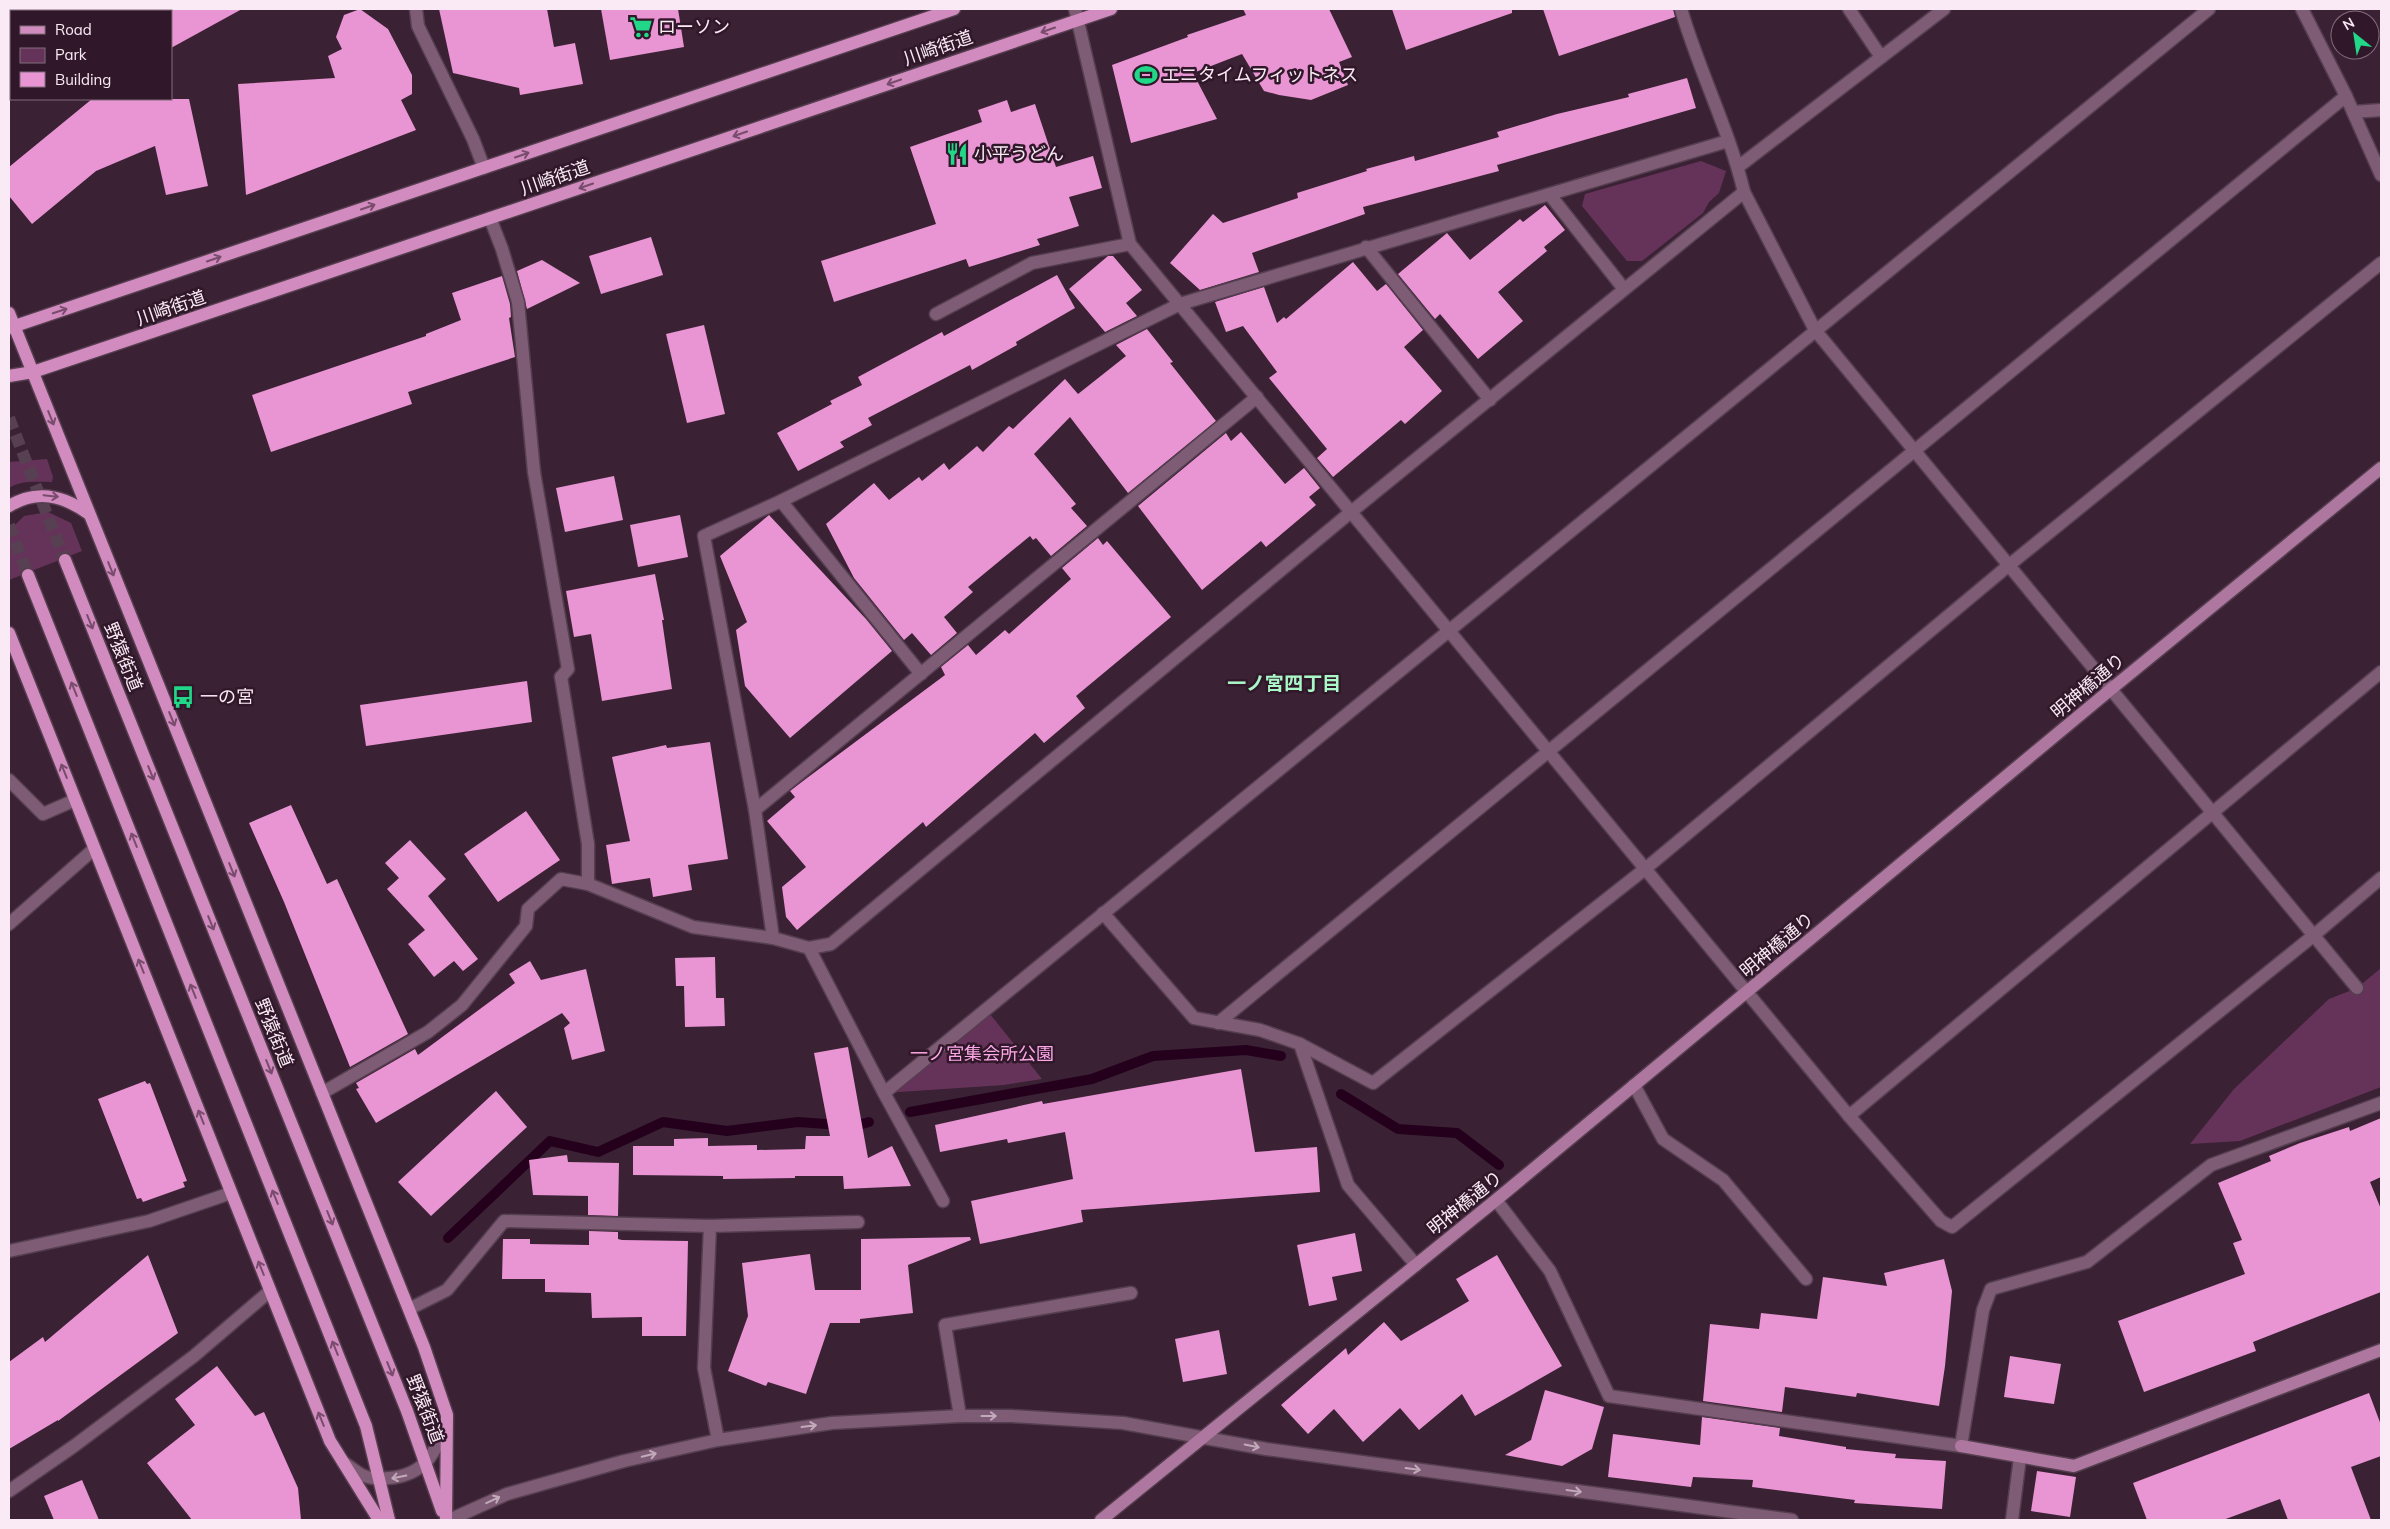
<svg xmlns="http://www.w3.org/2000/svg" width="2390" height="1529" font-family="Mulish,'Noto Sans JP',sans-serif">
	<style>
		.green { fill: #653359 }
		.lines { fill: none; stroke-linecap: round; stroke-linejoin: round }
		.stream { stroke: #24001d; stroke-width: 10 }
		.building { fill: #e994d3 }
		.primary-tunnel { stroke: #574051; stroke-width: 12; stroke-dasharray: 12 6; stroke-linecap: butt }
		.lane-casing { stroke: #553e4f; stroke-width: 15 }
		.street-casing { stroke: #553e4f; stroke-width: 15 }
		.secondary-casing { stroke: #553e4f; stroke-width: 15 }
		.primary-casing { stroke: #553e4f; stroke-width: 15 }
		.lane { stroke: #7f5c75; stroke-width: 12 }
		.street { stroke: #7f5c75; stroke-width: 12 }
		.secondary { stroke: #ae779f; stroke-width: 12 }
		.primary { stroke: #d28bbf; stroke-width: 12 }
		.oneway { stroke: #794c6d }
		.oneway2 { stroke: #c3aabb }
		.labels { text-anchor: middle; stroke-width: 5; stroke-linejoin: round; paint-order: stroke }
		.poi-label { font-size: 18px; fill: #faeaf5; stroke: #30182a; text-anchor: start }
		.street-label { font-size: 18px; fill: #faeaf5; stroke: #30182a }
		.park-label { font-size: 18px; fill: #fca7e6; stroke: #30182a }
		.neighbourhood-label { font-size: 19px; font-weight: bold; fill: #aaf7c8; stroke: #30182a }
	</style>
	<rect width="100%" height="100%" fill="#3a2234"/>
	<g class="green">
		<polygon points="1701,161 1726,171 1719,193 1709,202 1703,213 1642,261 1627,261 1582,206 1585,194"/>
		<path d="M47,459L53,477L52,482C38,482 21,480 9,488V462Z"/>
		<polygon points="48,512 71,523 82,551 9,580 9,531 24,516"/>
		<polygon points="2381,968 2381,1087 2240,1141 2190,1144 2234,1089 2329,999 2357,988"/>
		<polygon points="986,1009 1042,1079 1004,1085 884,1093"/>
	</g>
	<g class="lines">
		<g class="stream">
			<polyline points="1341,1094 1398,1129 1457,1133 1499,1165"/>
			<polyline points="910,1112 1092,1079 1153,1056 1246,1050 1281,1056"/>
			<polyline points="448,1238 550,1141 598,1152 663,1122 727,1131 798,1122 855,1126 869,1122"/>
		</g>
	</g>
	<g class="building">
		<polygon points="171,9 242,9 171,48"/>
		<polygon points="360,9 388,29 412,75 412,94 401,100 416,130 246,195 238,84 335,78 328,56 342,49 336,37 344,15"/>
		<polygon points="439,9 547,9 554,47 575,43 583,84 520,95 519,88 453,73"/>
		<polygon points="601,9 678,9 684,47 610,60"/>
		<polygon points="1243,9 1329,9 1352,57 1339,62 1348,85 1311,100 1279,95 1264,91 1242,54 1193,73 1217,119 1131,143 1112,65 1188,37 1187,35 1246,15"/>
		<polygon points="1392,9 1512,9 1512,13 1406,50"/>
		<polygon points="1543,9 1673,9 1675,17 1559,56"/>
		<polygon points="1687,78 1696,108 1497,165 1499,171 1363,207 1365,214 1252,253 1259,272 1200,290 1170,263 1213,214 1223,223 1298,198 1297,193 1367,171 1366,169 1414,156 1415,161 1499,137 1497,132 1557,114 1629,97 1628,94"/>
		<polygon points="92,99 189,99 208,186 166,195 155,146 96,171 32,224 9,196 9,167"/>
		<polygon points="1007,100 1011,112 1035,104 1056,167 1093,156 1102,188 1069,197 1079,226 1037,239 1040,245 969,267 966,259 834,302 821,261 936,224 910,147 982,122 978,110"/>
		<polygon points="1545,205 1565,230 1544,247 1547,251 1498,292 1523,321 1478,359 1440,314 1435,319 1398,274 1447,233 1470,260 1520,219 1523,222"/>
		<polygon points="651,237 663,275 601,294 589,256"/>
		<polygon points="1108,256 1113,256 1142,290 1126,303 1137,316 1105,332 1069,289"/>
		<polygon points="542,260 580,283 527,309 517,271"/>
		<polygon points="1353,262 1377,291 1386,284 1423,330 1404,347 1442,391 1405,424 1401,420 1333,477 1317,458 1327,449 1269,378 1277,372 1243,326 1226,332 1215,302 1264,287 1277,323 1284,317 1286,319"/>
		<polygon points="1057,275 1075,308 1016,342 1017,345 972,370 970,365 868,418 872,425 840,442 844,447 798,471 777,433 832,404 830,401 862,385 858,377 942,332 944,336"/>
		<polygon points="502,276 510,304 511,317 509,318 515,357 408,392 412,404 271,452 252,395 426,336 426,334 461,320 452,293"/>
		<polygon points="704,325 725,414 687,423 666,334"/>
		<polygon points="1147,329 1173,362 1170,363 1216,421 1128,493 1070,417 1034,454 1076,504 1071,508 1087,526 1051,556 1036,538 1033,540 1030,536 968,587 973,592 944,617 957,633 931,655 912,633 904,640 854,578 826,524 874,483 889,500 919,477 922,481 944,463 949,470 977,446 983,452 1009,426 1013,429 1065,379 1078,394 1126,356 1116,345"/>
		<polygon points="1241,432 1285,484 1304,468 1320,488 1309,497 1316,505 1266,547 1261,541 1202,590 1138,506 1226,433 1231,441"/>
		<polygon points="614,476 623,520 565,532 556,488"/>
		<polygon points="680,515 688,557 638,567 630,525"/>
		<polygon points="769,515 866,619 892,651 790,738 745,686 736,630 747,622 720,556"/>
		<polygon points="1098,538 1103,545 1107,541 1171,617 1076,696 1085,708 1044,743 1035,733 926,827 923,822 797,930 786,917 782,887 806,867 767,821 795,797 790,791 807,778 945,675 941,667 968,645 976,655 1005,630 1009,634 1071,579 1062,568"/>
		<polygon points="655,574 664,620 662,620 672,689 602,701 591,634 574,637 566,591"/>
		<polygon points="527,681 532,722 366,746 360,705"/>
		<polygon points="710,742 728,859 688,865 692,890 653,897 650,878 612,884 606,845 630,841 612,757 666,745 667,748"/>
		<polygon points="291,805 327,884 337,879 408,1034 350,1067 284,902 249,823"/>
		<polygon points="526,811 560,860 498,902 464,854"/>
		<polygon points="410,840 446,879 428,896 478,959 463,971 454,961 434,977 408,944 425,930 387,889 399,878 385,863"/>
		<polygon points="715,957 716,998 724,998 725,1026 685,1027 684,986 676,986 675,958"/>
		<polygon points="530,961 541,980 586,969 605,1051 572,1060 564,1028 570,1023 562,1013 376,1123 356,1089 359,1088 356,1083 415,1049 418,1055 515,983 509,974"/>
		<polygon points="848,1047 868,1158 892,1146 911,1186 844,1189 843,1176 795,1176 795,1178 723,1179 723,1176 633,1175 633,1146 674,1146 674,1139 708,1138 708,1146 757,1145 757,1150 805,1149 806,1136 830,1136 814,1053"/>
		<polygon points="1241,1069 1255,1152 1317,1147 1320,1192 1081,1210 1083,1222 980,1244 971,1201 1073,1179 1065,1132 1008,1143 1007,1139 940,1152 935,1125 1042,1101 1043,1104"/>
		<polygon points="145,1081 147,1084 150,1083 187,1181 183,1182 185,1187 143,1202 141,1198 137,1199 98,1099"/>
		<polygon points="496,1091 527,1127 431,1216 398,1182"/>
		<polygon points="2381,1118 2381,1177 2370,1182 2381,1209 2381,1292 2253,1342 2256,1351 2144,1392 2118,1321 2245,1274 2233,1243 2242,1240 2218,1183 2271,1161 2269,1156 2300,1143 2349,1127 2350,1131"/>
		<polygon points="567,1155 568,1162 619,1163 618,1216 588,1215 588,1196 533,1195 529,1160"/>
		<polygon points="589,1231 618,1232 618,1239 622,1240 688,1241 686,1336 642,1336 642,1317 592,1318 591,1293 545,1292 545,1279 502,1279 503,1239 530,1239 530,1244 589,1245"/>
		<polygon points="1355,1233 1362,1271 1332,1277 1337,1300 1309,1306 1297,1245"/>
		<polygon points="970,1237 971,1240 908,1265 913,1313 860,1319 860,1323 830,1323 806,1394 768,1382 766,1386 728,1371 748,1316 742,1263 810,1254 815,1290 861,1290 861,1239"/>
		<polygon points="148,1255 178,1333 58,1421 58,1420 9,1449 9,1362 43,1337 45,1342"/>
		<polygon points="1497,1255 1562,1366 1475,1416 1462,1394 1419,1430 1400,1408 1363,1442 1334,1409 1308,1434 1281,1405 1346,1348 1348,1355 1384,1322 1401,1341 1469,1301 1456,1279"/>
		<polygon points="1944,1259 1952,1291 1945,1366 1939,1406 1857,1393 1856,1397 1785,1387 1782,1412 1703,1401 1710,1324 1759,1329 1761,1313 1817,1319 1823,1277 1887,1286 1884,1273"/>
		<polygon points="1219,1330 1227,1374 1183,1382 1175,1339"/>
		<polygon points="2010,1356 2061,1364 2054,1404 2004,1397"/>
		<polygon points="217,1366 255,1416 264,1412 298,1488 301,1520 192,1520 147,1463 195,1425 175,1399"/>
		<polygon points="1545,1390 1604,1407 1592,1449 1562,1466 1505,1455 1531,1440"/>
		<polygon points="2369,1393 2381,1425 2381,1456 2351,1467 2371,1520 2288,1520 2280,1499 2223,1520 2147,1520 2133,1483"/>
		<polygon points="1702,1417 1780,1428 1779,1436 1846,1447 1846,1449 1896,1454 1895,1458 1946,1461 1942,1509 1854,1503 1855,1500 1752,1487 1753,1480 1693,1477 1691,1487 1608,1477 1613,1434 1700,1445"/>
		<polygon points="2037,1471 2076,1477 2070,1517 2031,1511"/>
		<polygon points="82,1480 99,1520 54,1520 44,1496"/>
	</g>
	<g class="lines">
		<g class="primary-tunnel">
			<polyline points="9,418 65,560"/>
			<polyline points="9,525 28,575"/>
		</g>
		<defs>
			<g id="lane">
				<polyline points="2353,112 2381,110"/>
				<polyline points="1550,195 1624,289"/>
				<polyline points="936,314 1032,263 1130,244"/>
				<polyline points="534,472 568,669 561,677"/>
				<polyline points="781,501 921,674"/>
				<polyline points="884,1093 943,1201"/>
				<polyline points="960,1416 945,1325 1131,1293"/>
				<path d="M343,1462C349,1466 356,1472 362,1475C370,1479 380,1479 389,1478C424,1475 436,1454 445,1423"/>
			</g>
			<g id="street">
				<polyline points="416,9 418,26 473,139 484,168"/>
				<polyline points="1075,9 1130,244 1849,1116 1941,1221 1952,1227 2313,936 2381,878"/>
				<path d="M1681,9C1699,71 1729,129 1744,192L1815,330L2357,988"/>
				<polyline points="1849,9 1881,57"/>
				<polyline points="2302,9 2346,96 2381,175"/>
				<polyline points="112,11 119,9"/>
				<polyline points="9,44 11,43"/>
				<polyline points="1738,167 1944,9"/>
				<polyline points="490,218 502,249 518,302 534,472"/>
				<polyline points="1366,247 1490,400"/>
				<polyline points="561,677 588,844 588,884"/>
				<polyline points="9,780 43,814 75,800"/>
				<polyline points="755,810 1257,397"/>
				<polyline points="1103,913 1194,1018 1260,1030 1300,1044 1348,1185 1416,1265"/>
				<polyline points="9,924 94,849"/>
				<polyline points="773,938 755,810 704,536 781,501 1180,304 1728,141"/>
				<polyline points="809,948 831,944 1351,512 1744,192"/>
				<polyline points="1218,1023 2346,96"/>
				<polyline points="1300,1044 1373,1083 1645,869 2008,566 2381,263"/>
				<polyline points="1634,1085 1663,1139 1723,1180 1806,1279"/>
				<polyline points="322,1093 428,1032 462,1005 526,926 528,909 561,879 588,884 693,927 773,938 809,948 884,1093 2209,9"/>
				<polyline points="1849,1116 2381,672"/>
				<polyline points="1496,1200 1550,1271 1609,1396 1961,1446 1983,1310 1991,1289 2087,1262 2211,1165 2381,1103"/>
				<polyline points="9,1251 149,1221 231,1193"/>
				<polyline points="409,1309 447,1290 504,1221 710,1226"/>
				<polyline points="718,1440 704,1368 710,1226 858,1222"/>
				<polyline points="9,1491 74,1446 194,1356 270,1291"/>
				<polyline points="449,1520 507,1494 624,1461 718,1440 832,1423 960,1416 1011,1416 1123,1423 1266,1449 1792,1520"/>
				<polyline points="2012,1520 2020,1457"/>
			</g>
			<g id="secondary">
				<polyline points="1961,1446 2074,1466 2381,1350"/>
				<polyline points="1101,1520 1496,1200 2110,690 2381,468"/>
			</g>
			<g id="primary">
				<polyline points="9,313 424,1347 447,1415 446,1520"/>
				<polyline points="9,328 954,9"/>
				<polyline points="9,376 33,372 1111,9"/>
				<path d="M9,506C37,489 63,495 89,514"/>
				<polyline points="65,560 407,1411 442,1511"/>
				<polyline points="28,575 366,1426 389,1520"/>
				<polyline points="9,633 330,1441 379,1520"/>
			</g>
		</defs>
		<use href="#lane" class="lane-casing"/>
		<use href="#street" class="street-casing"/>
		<use href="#secondary" class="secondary-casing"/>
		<use href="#primary" class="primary-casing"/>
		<use href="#lane" class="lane"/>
		<use href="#street" class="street"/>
		<use href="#secondary" class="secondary"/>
		<use href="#primary" class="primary"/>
	</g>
	<defs><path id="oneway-shaft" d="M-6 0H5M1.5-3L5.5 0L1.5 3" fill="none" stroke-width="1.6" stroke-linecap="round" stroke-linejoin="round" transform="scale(1.25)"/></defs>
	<g class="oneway">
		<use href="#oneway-shaft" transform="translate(1048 30) rotate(161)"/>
		<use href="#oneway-shaft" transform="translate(894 82) rotate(161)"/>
		<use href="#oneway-shaft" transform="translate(740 134) rotate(161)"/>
		<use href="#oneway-shaft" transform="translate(522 155) rotate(-19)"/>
		<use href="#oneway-shaft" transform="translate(586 186) rotate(161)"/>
		<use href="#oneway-shaft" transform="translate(368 207) rotate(-19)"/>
		<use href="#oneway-shaft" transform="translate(214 259) rotate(-19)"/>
		<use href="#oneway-shaft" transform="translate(60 311) rotate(-18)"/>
		<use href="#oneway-shaft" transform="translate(51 418) rotate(68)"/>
		<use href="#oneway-shaft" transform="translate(51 496) rotate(6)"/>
		<use href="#oneway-shaft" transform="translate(111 569) rotate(68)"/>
		<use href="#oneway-shaft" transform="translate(90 622) rotate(68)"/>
		<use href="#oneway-shaft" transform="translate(74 689) rotate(-112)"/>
		<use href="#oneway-shaft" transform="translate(172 719) rotate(68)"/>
		<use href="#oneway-shaft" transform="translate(64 771) rotate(-112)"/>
		<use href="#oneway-shaft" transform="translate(151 773) rotate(68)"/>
		<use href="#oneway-shaft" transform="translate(134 840) rotate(-112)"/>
		<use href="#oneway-shaft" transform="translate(232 870) rotate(68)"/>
		<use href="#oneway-shaft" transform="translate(211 923) rotate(68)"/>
		<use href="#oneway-shaft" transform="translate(141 966) rotate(-112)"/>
		<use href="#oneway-shaft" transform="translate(193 991) rotate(-112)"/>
		<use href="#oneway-shaft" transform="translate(269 1067) rotate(68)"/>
		<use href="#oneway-shaft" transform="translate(201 1117) rotate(-112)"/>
		<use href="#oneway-shaft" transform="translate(275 1197) rotate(-112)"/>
		<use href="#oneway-shaft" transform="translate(330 1218) rotate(68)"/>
		<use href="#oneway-shaft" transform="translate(261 1268) rotate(-112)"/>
		<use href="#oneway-shaft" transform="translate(335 1348) rotate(-112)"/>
		<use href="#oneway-shaft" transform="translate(390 1369) rotate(68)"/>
		<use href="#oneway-shaft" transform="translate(321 1419) rotate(-112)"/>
	</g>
	<g class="oneway2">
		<use href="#oneway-shaft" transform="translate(989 1416)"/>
		<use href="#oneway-shaft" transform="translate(809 1426) rotate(-7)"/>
		<use href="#oneway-shaft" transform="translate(1252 1446) rotate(12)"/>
		<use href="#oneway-shaft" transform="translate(649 1455) rotate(-13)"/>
		<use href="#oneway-shaft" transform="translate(1413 1469) rotate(8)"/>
		<use href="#oneway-shaft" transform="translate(399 1477) rotate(169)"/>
		<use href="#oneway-shaft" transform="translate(1574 1491) rotate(8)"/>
		<use href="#oneway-shaft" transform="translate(493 1500) rotate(-25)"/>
	</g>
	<defs>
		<symbol id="supermarket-bare" viewBox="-9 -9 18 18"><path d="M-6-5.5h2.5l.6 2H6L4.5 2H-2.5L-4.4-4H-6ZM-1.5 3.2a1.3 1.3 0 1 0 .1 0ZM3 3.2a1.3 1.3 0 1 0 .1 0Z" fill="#20d887" stroke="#30182a" stroke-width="2.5" paint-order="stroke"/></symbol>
		<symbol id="stadium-bare" viewBox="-9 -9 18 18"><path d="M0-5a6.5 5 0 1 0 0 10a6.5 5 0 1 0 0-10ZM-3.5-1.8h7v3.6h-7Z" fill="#20d887" stroke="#30182a" stroke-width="2.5" paint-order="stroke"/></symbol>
		<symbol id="restaurant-bare" viewBox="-9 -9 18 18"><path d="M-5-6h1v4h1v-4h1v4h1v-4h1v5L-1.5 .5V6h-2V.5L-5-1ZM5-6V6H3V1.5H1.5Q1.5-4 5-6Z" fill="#20d887" stroke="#30182a" stroke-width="2.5" paint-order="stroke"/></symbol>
		<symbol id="bus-bare" viewBox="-9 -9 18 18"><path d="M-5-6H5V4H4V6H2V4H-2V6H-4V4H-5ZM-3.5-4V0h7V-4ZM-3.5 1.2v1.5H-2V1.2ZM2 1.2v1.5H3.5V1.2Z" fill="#20d887" stroke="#30182a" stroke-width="2.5" paint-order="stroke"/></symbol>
	</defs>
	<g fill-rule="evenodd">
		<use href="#supermarket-bare" x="625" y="11" width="32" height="32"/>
		<use href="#stadium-bare" x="1130" y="59" width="32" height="32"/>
		<use href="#restaurant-bare" x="941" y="138" width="32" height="32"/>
		<use href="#bus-bare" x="167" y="681" width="32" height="32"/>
	</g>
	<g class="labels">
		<g class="poi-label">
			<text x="658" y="33">ローソン</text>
			<text x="1162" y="81">エニタイムフィットネス</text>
			<text x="974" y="160">小平うどん</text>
			<text x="200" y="703">一の宮</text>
		</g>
		<g class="street-label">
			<text transform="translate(938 48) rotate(-19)" y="6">川崎街道</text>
			<text transform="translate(555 178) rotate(-19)" y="6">川崎街道</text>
			<text transform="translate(171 308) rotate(-19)" y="6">川崎街道</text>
			<text transform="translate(123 657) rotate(68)" y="6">野猿街道</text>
			<text transform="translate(2088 686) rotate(-40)" y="6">明神橋通り</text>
			<text transform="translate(1777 945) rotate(-40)" y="6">明神橋通り</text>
			<text transform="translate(274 1033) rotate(68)" y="6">野猿街道</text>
			<text transform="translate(1465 1203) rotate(-39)" y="6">明神橋通り</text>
			<text transform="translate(425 1409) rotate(69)" y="6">野猿街道</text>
		</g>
		<g class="park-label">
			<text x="982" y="1060">一ノ宮集会所公園</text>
		</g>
		<g class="neighbourhood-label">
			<text x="1284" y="690">一ノ宮四丁目</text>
		</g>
	</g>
	<rect width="2390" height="1529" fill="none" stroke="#faeaf5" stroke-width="20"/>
	<rect x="10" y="10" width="162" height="90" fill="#30182a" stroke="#816c7b"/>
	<rect x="20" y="26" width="25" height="8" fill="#d28bbf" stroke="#816c7b"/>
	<text x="55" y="35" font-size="15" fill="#faeaf5">Road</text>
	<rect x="20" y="48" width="25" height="15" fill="#653359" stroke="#816c7b"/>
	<text x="55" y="60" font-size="15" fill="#faeaf5">Park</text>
	<rect x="20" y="72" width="25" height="15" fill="#e994d3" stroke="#816c7b"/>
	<text x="55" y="85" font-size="15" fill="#faeaf5">Building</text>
	<g transform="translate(2355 35) rotate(330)"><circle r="24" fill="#30182a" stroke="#816c7b"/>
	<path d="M0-4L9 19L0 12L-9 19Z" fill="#20d887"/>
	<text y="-8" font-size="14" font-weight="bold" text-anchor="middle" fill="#faeaf5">N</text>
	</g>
</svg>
